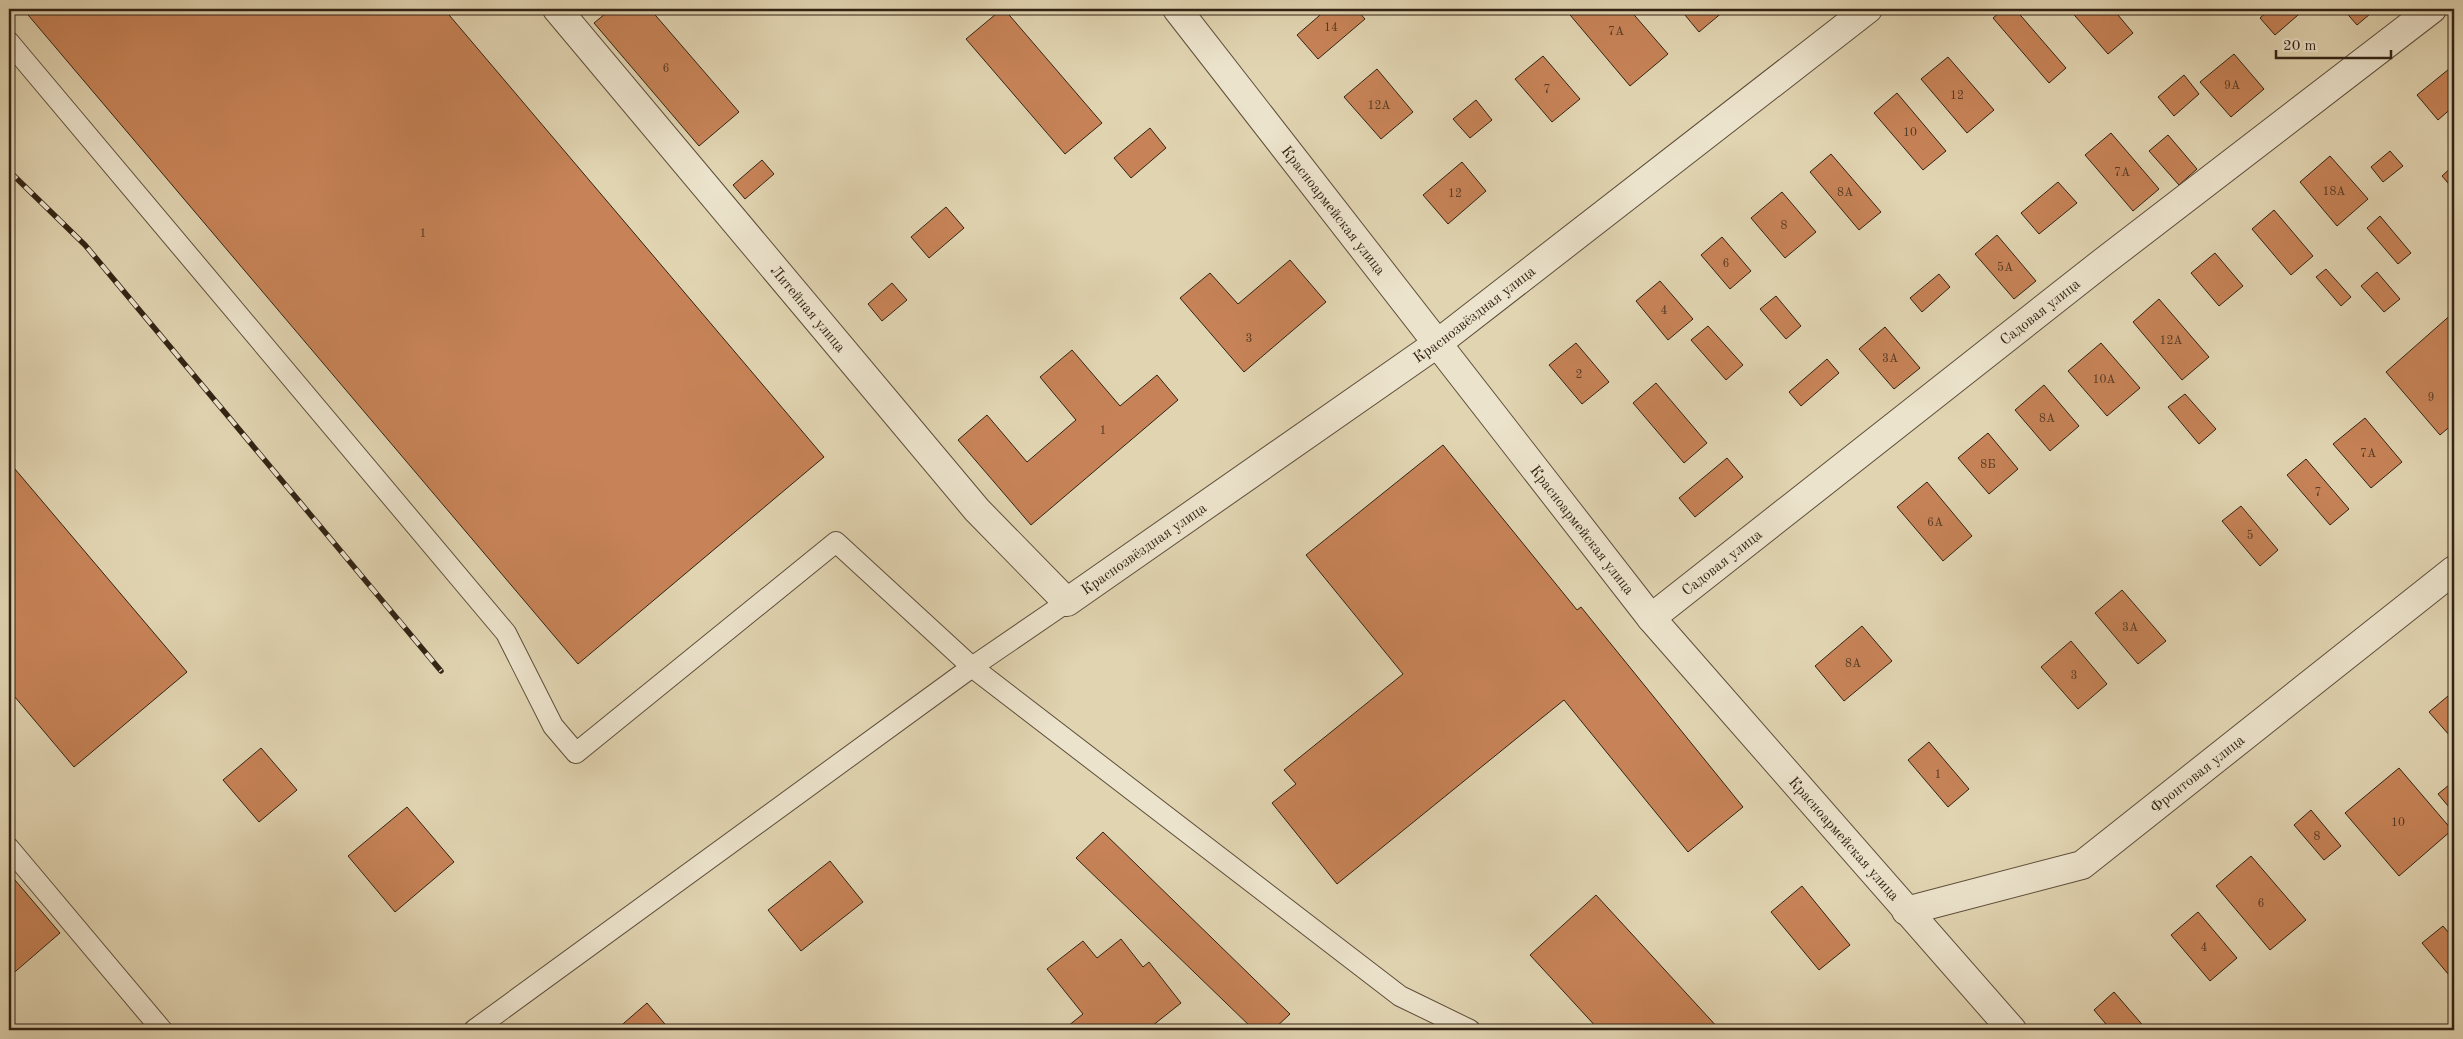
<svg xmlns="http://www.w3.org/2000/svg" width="2463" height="1039" font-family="'Old Standard TT',serif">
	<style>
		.building { fill: #c78357; stroke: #322314 }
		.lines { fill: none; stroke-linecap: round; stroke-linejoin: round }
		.service-casing { stroke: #5e4f3b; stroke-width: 22 }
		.minor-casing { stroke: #5e4f3b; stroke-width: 30 }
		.service { stroke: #ece3cc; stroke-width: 20 }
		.minor { stroke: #ece3cc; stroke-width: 28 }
		.rail-casing { stroke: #322314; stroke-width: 5.5 }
		.rail { stroke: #ece3cc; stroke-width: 4; stroke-dasharray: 11; stroke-linecap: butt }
		.labels { text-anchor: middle; stroke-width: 4; stroke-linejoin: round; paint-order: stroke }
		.number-label { font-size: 12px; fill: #573b25 }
		.street-label { font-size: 15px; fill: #322314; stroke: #ece3cc }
	</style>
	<rect width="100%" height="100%" fill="#e1d4b1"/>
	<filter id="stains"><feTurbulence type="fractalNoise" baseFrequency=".004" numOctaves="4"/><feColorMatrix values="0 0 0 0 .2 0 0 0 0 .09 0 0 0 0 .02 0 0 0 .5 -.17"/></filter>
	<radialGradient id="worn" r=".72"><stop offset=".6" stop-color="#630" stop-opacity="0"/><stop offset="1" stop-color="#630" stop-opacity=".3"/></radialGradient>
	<g class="building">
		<polygon points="23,9 444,9 824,457 578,664"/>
		<polygon points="611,9 650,9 739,112 699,146 594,23"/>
		<polygon points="1002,9 1004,9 1102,123 1065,154 966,39"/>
		<polygon points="1327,9 1356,9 1365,19 1318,59 1297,35"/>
		<polygon points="1565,9 1629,9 1668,54 1630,86"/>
		<polygon points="1680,9 1722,9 1724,11 1699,32"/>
		<polygon points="2004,9 2015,9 2066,68 2049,83 1993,18"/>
		<polygon points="2069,9 2113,9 2133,33 2108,54"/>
		<polygon points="2270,9 2305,9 2275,35 2260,18"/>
		<polygon points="2343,9 2376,9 2357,25"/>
		<polygon points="2234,54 2264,89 2231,117 2200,82"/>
		<polygon points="1543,56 1580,99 1552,122 1515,79"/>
		<polygon points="1948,57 1994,110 1967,133 1921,79"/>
		<polygon points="1377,69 1413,112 1381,139 1344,97"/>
		<polygon points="2449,69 2454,75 2454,106 2438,120 2417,95"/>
		<polygon points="2184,75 2199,94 2174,116 2158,97"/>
		<polygon points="1897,93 1946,151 1923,170 1874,113"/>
		<polygon points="1476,100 1492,120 1470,138 1453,119"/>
		<polygon points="1150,128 1166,148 1131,178 1114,158"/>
		<polygon points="2111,133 2159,189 2133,211 2085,155"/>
		<polygon points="2168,135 2197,169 2179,185 2149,151"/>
		<polygon points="2390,151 2403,166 2383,182 2371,167"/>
		<polygon points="1831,154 1881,212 1859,230 1810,172"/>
		<polygon points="2330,156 2368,199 2337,226 2300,182"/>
		<polygon points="762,160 774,174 745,199 733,185"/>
		<polygon points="1462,162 1486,191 1448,224 1423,195"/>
		<polygon points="2454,165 2454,190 2442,176"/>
		<polygon points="2058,182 2077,203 2039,234 2021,213"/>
		<polygon points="1782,192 1816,232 1785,258 1751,218"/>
		<polygon points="946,207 964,228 929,258 911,237"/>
		<polygon points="2274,210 2313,256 2291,275 2252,229"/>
		<polygon points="2380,216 2411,253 2398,264 2367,228"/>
		<polygon points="1997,235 2036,281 2014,299 1975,254"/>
		<polygon points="1722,237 1751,271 1730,289 1701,255"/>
		<polygon points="2215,253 2243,286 2219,306 2191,273"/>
		<polygon points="1290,260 1326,302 1244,372 1180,298 1210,273 1238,304"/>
		<polygon points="2326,269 2351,297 2341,306 2316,277"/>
		<polygon points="2377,272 2400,299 2384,312 2361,286"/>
		<polygon points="1939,274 1950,287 1922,312 1910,298"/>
		<polygon points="1660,281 1693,319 1668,340 1636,301"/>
		<polygon points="892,283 907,300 882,321 868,304"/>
		<polygon points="1776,296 1801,326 1786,339 1760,309"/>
		<polygon points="2159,299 2209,357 2182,380 2133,322"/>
		<polygon points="2454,312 2454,423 2440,435 2386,372"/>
		<polygon points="1708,326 1743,365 1726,380 1691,340"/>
		<polygon points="1885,327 1920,368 1894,389 1859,349"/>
		<polygon points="1576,343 1609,382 1582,404 1549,365"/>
		<polygon points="2101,343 2140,388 2107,416 2068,371"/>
		<polygon points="1072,350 1120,406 1157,375 1178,400 1031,525 958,440 987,415 1027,462 1076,420 1040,377"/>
		<polygon points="1827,359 1839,373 1801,406 1789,392"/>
		<polygon points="1656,383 1707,443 1684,463 1633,403"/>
		<polygon points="2044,385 2079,426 2050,451 2015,410"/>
		<polygon points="2185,394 2216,429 2199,444 2168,407"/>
		<polygon points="2365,418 2402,462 2371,488 2333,444"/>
		<polygon points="1988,433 2018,469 1989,494 1958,458"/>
		<polygon points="1443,445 1577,610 1581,607 1743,807 1688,852 1564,700 1337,884 1272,803 1296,784 1284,770 1403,674 1306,555"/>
		<polygon points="1727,458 1743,477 1695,517 1679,498"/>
		<polygon points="2306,459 2349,509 2330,525 2287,475"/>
		<polygon points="9,462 187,672 74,767 9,690"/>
		<polygon points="1927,482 1972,536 1943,561 1897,507"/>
		<polygon points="2241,506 2278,550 2260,566 2222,521"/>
		<polygon points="2122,590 2166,641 2138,664 2095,613"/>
		<polygon points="1862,626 1892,661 1844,701 1815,666"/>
		<polygon points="2071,641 2107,684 2078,709 2041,667"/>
		<polygon points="2448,696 2454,703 2454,733 2450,736 2429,712"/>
		<polygon points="1929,742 1969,789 1948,807 1908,760"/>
		<polygon points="261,748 297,790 259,822 223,780"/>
		<polygon points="2399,768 2452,830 2399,876 2345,813"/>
		<polygon points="2454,781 2454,813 2438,794"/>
		<polygon points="407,807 454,862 395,912 348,856"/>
		<polygon points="2311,810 2341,846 2324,860 2294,825"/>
		<polygon points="1103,832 1290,1014 1273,1030 1254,1030 1076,858"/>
		<polygon points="2251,856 2306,920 2270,950 2216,886"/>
		<polygon points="830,861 863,902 801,951 768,910"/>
		<polygon points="9,873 60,933 9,977"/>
		<polygon points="1802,886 1850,945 1819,970 1771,912"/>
		<polygon points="1596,895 1720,1030 1599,1030 1530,955"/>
		<polygon points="2198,912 2237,958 2210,981 2171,935"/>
		<polygon points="2443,926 2454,939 2454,981 2422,943"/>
		<polygon points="1121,939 1143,967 1149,962 1181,1003 1147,1030 1063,1030 1083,1014 1047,969 1083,941 1097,958"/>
		<polygon points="2114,992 2146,1029 2144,1030 2111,1030 2094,1010"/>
		<polygon points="647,1003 670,1030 616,1030"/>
	</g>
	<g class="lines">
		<defs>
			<g id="service">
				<polyline points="9,42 506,633 553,726 576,753 836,542 972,667 1400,996 1470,1030"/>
				<polyline points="9,848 162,1030"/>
				<polyline points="474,1030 972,667 1067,602"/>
			</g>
			<g id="minor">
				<path id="s1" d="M557,9L977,510L1067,602L1438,343L1868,9"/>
				<path id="s2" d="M1177,9L1651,618L2012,1030"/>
				<path id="s3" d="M1651,618L2103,262L2432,9"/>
				<path id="s4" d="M1906,911L2082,865L2454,570"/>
			</g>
		</defs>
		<use href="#service" class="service-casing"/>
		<use href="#minor" class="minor-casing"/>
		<use href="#service" class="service"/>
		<use href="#minor" class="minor"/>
		<defs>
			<polyline id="rail" points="9,171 85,245 441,671"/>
		</defs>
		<use href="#rail" class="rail-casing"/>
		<use href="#rail" class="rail"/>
	</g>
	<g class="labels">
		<g class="number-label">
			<text x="1331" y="31">14</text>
			<text x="1616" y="35">7А</text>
			<text x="666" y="72">6</text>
			<text x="2232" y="89">9А</text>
			<text x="1547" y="93">7</text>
			<text x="1957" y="99">12</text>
			<text x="1379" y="109">12А</text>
			<text x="1910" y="136">10</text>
			<text x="2122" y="176">7А</text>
			<text x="2334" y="195">18А</text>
			<text x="1845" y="196">8А</text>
			<text x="1455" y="197">12</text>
			<text x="1784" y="229">8</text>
			<text x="423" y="237">1</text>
			<text x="1726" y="267">6</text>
			<text x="2005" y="271">5А</text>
			<text x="1664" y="314">4</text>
			<text x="1249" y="342">3</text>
			<text x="2171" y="344">12А</text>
			<text x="1890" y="362">3А</text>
			<text x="1579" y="378">2</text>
			<text x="2104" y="383">10А</text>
			<text x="2431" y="401">9</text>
			<text x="2047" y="422">8А</text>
			<text x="1103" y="434">1</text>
			<text x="2368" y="457">7А</text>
			<text x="1988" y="468">8Б</text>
			<text x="2318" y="496">7</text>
			<text x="1935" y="526">6А</text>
			<text x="2250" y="539">5</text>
			<text x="2130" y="631">3А</text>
			<text x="1853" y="667">8А</text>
			<text x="2074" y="679">3</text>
			<text x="1938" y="778">1</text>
			<text x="2398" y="826">10</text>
			<text x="2317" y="840">8</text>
			<text x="2261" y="907">6</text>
			<text x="2204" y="951">4</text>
		</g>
		<g class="street-label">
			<text dy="5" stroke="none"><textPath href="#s2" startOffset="255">Красноармейская улица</textPath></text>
			<text dy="5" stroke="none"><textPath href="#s1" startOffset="391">Литейная улица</textPath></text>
			<text dy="5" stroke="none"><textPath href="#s3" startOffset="495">Садовая улица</textPath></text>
			<text dy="5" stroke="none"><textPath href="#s1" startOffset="1281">Краснозвёздная улица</textPath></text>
			<text dy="5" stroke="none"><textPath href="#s2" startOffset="660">Красноармейская улица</textPath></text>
			<text dy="5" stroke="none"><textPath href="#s1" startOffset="876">Краснозвёздная улица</textPath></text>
			<text dy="5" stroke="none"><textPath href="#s3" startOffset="90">Садовая улица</textPath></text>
			<text dy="5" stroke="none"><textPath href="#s4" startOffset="329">Фронтовая улица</textPath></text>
			<text dy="5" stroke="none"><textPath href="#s2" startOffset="1065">Красноармейская улица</textPath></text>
		</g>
	</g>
	<rect width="2463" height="1039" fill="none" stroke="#e1d4b1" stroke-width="30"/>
	<rect x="10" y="10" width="2443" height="1019" fill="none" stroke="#322314" stroke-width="2.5"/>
	<rect x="15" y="15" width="2433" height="1009" fill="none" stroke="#322314"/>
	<path d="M2276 50v8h115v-8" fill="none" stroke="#322314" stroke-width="2.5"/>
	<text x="2283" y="50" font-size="15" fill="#322314" stroke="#ece3cc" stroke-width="4" paint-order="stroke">20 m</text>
	<rect width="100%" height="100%" filter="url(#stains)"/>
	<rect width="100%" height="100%" fill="url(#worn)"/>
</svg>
